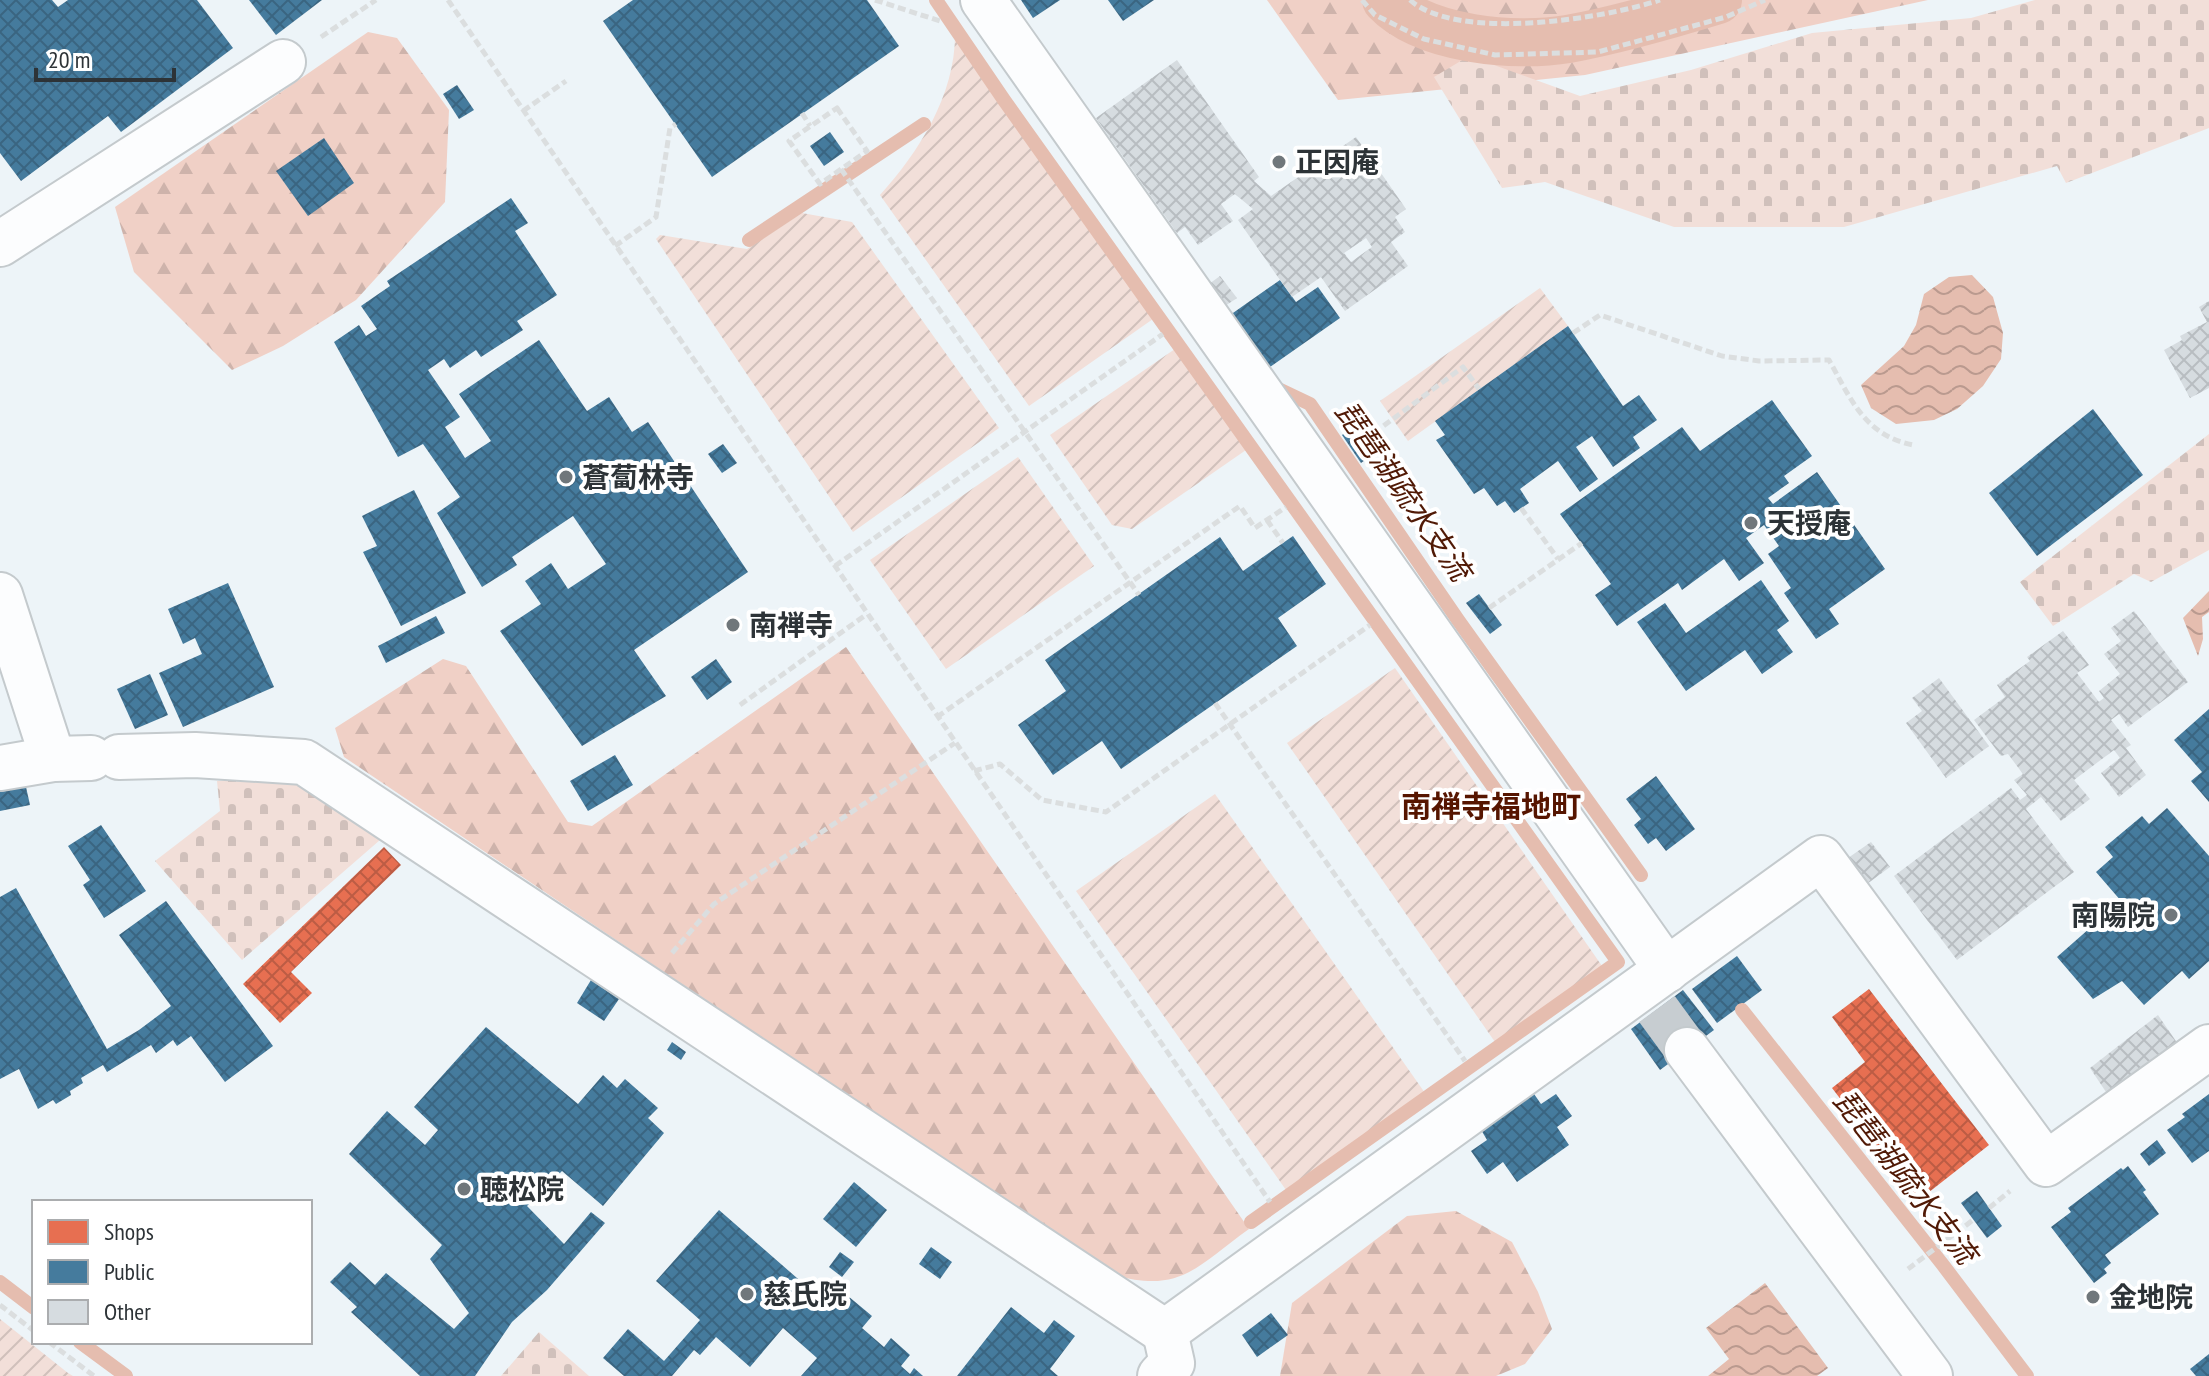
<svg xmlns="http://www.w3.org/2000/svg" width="2209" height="1376" font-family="'PT Sans Narrow','Noto Sans JP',sans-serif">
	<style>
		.forest { fill: url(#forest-firs) }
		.cemetery { fill: url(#cemetery-stones) }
		.garden { fill: url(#garden-furrows) }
		.water { fill: url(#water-waves) }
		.shops { fill: url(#shops-cross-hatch) }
		.public { fill: url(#public-cross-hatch) }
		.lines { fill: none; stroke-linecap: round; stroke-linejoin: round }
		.stream { stroke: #e5bdaf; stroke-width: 14 }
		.canal { stroke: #e5bdaf; stroke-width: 48 }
		.building { fill: url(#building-cross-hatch); fill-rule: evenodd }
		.minor-tunnel { stroke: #c7cdd1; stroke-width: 44; stroke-dasharray: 44 22; stroke-linecap: butt }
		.minor-casing { stroke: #c4cacd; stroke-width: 48 }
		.path { stroke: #dbdedf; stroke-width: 5; stroke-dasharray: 8 4; stroke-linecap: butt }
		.minor { stroke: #fcfdfe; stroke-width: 44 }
		.poi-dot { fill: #70777b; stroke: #fff; stroke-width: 3 }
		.labels { text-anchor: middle; stroke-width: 8; stroke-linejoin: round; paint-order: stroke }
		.poi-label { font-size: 28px; font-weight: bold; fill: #2d3337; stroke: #fff; text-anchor: start }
		.water-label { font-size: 30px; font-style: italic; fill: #511a06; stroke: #fff }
		.neighbourhood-label { font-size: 30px; font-weight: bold; fill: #561500; stroke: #fff }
	</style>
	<defs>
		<pattern id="forest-firs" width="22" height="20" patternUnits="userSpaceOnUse" patternTransform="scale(2)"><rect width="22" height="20" fill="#f0d0c6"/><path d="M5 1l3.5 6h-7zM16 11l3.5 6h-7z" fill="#ceb3ab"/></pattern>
		<pattern id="cemetery-stones" width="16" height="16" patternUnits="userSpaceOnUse" patternTransform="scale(2)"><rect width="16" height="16" fill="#f2dfd9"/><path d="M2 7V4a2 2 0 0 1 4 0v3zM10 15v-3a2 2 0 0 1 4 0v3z" fill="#d0c0bb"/></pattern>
		<pattern id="garden-furrows" width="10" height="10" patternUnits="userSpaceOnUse" patternTransform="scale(2)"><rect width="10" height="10" fill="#f2dfd9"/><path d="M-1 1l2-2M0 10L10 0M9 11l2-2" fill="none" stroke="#d0c0bb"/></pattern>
		<pattern id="water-waves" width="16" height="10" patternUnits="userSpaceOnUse" patternTransform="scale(2)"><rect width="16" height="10" fill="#e5bdaf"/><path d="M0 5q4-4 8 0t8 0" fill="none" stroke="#ba9a8f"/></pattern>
		<pattern id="shops-cross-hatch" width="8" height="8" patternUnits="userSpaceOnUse" patternTransform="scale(2)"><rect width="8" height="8" fill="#e76f51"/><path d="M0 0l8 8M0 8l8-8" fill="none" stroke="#bc5c44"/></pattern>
		<pattern id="public-cross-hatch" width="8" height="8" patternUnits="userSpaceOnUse" patternTransform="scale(2)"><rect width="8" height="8" fill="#457b9d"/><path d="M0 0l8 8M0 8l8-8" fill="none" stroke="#3a6581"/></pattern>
		<pattern id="building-cross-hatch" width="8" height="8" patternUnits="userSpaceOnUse" patternTransform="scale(2)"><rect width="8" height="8" fill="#d6dce0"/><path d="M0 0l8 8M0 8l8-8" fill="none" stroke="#b8bdc1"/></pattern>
	</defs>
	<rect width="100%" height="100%" fill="#edf4f8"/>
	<g class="forest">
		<polygon points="1267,0 1928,0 1585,75 1338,100"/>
		<polygon points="368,32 397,38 449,110 445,202 356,300 283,346 232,370 134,272 115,207"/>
		<path d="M846,647L1249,1229C1197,1266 1181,1294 1114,1275L344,757L335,728L443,659L466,666L568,822L592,826Z"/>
		<polygon points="1456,1211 1512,1242 1538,1292 1552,1329 1525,1364 1496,1376 1280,1376 1292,1303 1407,1216"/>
	</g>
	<g class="cemetery">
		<polygon points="2035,0 2209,0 2209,128 2066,183 2057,166 1844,227 1674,227 1545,182 1502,188 1434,77 1469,56 1580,96 1691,70 1812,33 1971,18"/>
		<polygon points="2209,434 2209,550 2151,582 2134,574 2053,626 2020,582"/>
		<polygon points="291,779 380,840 242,960 155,861 220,811 217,781"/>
		<polygon points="539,1332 589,1376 501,1376"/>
	</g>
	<g class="garden">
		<path d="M955,35L1153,319L1029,406L880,195C919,152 955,95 955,35Z"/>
		<polygon points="802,213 852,222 999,428 853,532 656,239 660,235 747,249"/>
		<polygon points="1540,288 1568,326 1408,441 1380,401"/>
		<polygon points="1175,349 1246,450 1132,529 1112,525 1050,435"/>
		<polygon points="1018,457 1094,566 946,669 870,560"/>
		<polygon points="1395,668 1602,966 1495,1042 1287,743"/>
		<polygon points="1215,794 1425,1093 1286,1190 1076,891"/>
		<polygon points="0,1319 68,1373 73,1376 0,1376"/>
	</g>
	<g class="water">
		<polygon points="1972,275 1993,297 2003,333 2001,359 1983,386 1957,409 1934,420 1896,424 1871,408 1861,385 1904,346 1916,325 1924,294 1949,277"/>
		<polygon points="2209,591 2209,612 2202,617 2203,639 2198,656 2183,618"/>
		<polygon points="1765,1283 1828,1368 1817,1376 1708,1376 1729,1359 1706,1328"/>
	</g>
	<g class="shops">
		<polygon points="384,847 401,865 291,972 312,993 280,1023 243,984"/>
		<polygon points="1869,989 1989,1145 1919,1200 1872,1140 1878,1135 1871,1127 1865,1131 1832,1088 1865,1062 1832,1017"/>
	</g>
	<g class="public">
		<polygon points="0,0 52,0 58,7 68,0 197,0 233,48 121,132 108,116 21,181 0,153"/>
		<polygon points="249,0 322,0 276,35"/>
		<polygon points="633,0 867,0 899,46 712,177 603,21"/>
		<polygon points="1021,0 1060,0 1033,18"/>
		<polygon points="1108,0 1154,0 1123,21"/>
		<polygon points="457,85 474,110 459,119 443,94"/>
		<polygon points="830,132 844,152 824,166 810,146"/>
		<polygon points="324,138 354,183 308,216 276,171"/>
		<polygon points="511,198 528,223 515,231 557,295 517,321 523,330 481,357 476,350 450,368 444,359 428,370 460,417 445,427 465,458 491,441 459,394 539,340 587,411 609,397 632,432 648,422 748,572 634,650 666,696 582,746 500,631 541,604 525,581 551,563 568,589 606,564 573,516 512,557 517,565 482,587 437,513 460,497 423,444 398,457 334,342 359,325 366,336 377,329 361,306 390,286 387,281"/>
		<polygon points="1280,280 1296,302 1318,287 1340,318 1260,374 1223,320"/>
		<polygon points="1568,326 1623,406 1639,395 1657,420 1633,437 1640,448 1613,467 1592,436 1576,447 1598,479 1580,492 1558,461 1520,489 1529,503 1514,513 1505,501 1497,506 1484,488 1474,494 1436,440 1445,435 1435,421"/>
		<polygon points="1772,400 1812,456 1784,476 1789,483 1768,498 1773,504 1817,472 1885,569 1829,609 1839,624 1816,639 1784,593 1791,588 1768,554 1779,546 1764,525 1746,538 1764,563 1739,581 1724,559 1682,590 1678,583 1617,626 1595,595 1611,584 1560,514 1682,427 1700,451"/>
		<polygon points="2093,409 2143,475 2037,556 1989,493"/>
		<polygon points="1364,419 1383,447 1361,463 1342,435"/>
		<polygon points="723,444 737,463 722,473 708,454"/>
		<polygon points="414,490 466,593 401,626 363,552 377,546 362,516"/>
		<polygon points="1293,536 1326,584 1278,618 1297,646 1121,769 1102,741 1053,775 1018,725 1066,691 1045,660 1220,537 1243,571"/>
		<polygon points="1761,580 1789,621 1777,630 1793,652 1762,674 1745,650 1686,691 1637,622 1665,603 1686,633"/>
		<polygon points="228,583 274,687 183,727 159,673 202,654 195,638 183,644 168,609"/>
		<polygon points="1479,594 1502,625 1490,634 1466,603"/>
		<polygon points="436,616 445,633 386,663 378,646"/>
		<polygon points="716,659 732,682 707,700 691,677"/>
		<polygon points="150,674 168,715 135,729 117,689"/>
		<polygon points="2209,709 2209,802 2191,781 2202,772 2174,740"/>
		<polygon points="615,755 633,785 588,811 570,781"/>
		<polygon points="1656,776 1695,829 1666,851 1656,838 1648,844 1634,825 1641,819 1626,799"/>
		<polygon points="26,787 30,805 0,811 0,792"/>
		<polygon points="2167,808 2209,856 2209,961 2189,979 2182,971 2144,1005 2122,981 2093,999 2057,957 2115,906 2136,929 2141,924 2096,872 2113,857 2105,847 2142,816 2149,824"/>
		<polygon points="101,825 146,891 104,918 83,885 90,880 68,846"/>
		<polygon points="16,888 107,1049 139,1030 171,1006 119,935 166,901 273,1046 225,1082 191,1036 177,1046 173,1040 156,1053 151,1045 107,1072 103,1065 81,1078 83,1083 70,1091 71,1095 56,1104 53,1100 38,1109 19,1069 0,1079 0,897"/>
		<polygon points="1737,956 1762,990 1717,1023 1692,989"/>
		<polygon points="591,980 619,999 604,1021 577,1003"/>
		<polygon points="1683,990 1714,1030 1660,1070 1631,1029"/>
		<polygon points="486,1027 578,1104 603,1075 617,1088 625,1079 658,1108 648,1118 664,1133 603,1206 562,1171 527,1206 564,1244 591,1212 605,1223 547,1290 512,1322 475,1376 420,1376 351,1312 357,1307 330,1282 350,1262 375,1285 386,1273 454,1329 469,1313 430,1259 442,1245 349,1154 387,1111 425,1145 438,1130 414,1107"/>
		<polygon points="672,1042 686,1052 681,1060 667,1050"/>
		<polygon points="1532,1091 1541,1104 1556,1094 1572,1116 1557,1127 1569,1145 1517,1182 1503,1162 1487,1174 1471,1151 1487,1140 1480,1128"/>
		<polygon points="2209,1094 2209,1151 2192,1163 2167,1130 2185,1117 2182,1114"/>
		<polygon points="2157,1140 2166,1153 2149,1166 2140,1154"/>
		<polygon points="2128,1166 2146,1190 2143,1192 2159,1214 2105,1255 2111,1263 2104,1269 2107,1273 2094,1283 2051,1227 2071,1212 2068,1208 2121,1168 2123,1170"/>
		<polygon points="854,1182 887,1210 856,1247 823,1219"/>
		<polygon points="1977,1191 2002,1226 1987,1238 1961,1203"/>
		<polygon points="719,1210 813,1292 817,1288 838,1307 848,1296 872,1316 862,1328 884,1347 891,1338 910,1355 901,1366 910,1374 914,1368 923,1376 801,1376 817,1358 783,1328 750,1367 716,1337 700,1355 694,1350 672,1376 624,1376 603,1358 628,1329 664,1361 700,1320 656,1281"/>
		<polygon points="931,1247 952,1262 940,1279 919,1264"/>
		<polygon points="840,1252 854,1262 842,1277 829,1267"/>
		<polygon points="1011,1307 1044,1333 1054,1320 1075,1336 1050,1369 1058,1376 957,1376"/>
		<polygon points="1271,1313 1288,1335 1257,1357 1242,1335"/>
		<polygon points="2209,1354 2209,1376 2196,1376 2190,1369"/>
	</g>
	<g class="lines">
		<g class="stream">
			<polyline points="936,0 1004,100 1618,962 1251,1222"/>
			<polyline points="749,240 924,124"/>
			<polyline points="1270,385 1310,404 1458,620 1641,875"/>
			<polyline points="1742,1010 1943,1265 2027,1376"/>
			<polyline points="0,1282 34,1308"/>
			<polyline points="80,1342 126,1376"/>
		</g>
		<path class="canal" d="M1386,0C1424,40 1515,48 1568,39C1618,30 1669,15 1718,0"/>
	</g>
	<g class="building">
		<path d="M1177,60L1259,177L1254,181L1271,196L1356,137L1406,209L1395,217L1405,232L1391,242L1408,266L1345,311L1321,277L1292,297L1238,220L1253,209L1235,194L1221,204L1233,221L1198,245L1185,227L1177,233L1096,118ZM1366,238L1372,247L1351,262L1344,253Z"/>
		<polygon points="1220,276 1237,298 1225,306 1209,284"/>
		<polygon points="2209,301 2209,388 2190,398 2164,350 2182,340 2180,336 2207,322 2199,307"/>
		<polygon points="2134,611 2188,682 2128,727 2119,714 2111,720 2131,745 2126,748 2146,775 2119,797 2101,773 2120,758 2114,750 2074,780 2090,799 2061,821 2041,797 2026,809 2074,872 1957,960 1894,876 2011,788 2020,800 2027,795 2014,780 2023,774 2008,754 2001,756 1974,720 2005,697 1997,685 2030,661 2027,657 2063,631 2089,665 2077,673 2099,702 2104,698 2099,691 2120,674 2104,654 2121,641 2111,628"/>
		<polygon points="1939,678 1989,746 1946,778 1906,723 1922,711 1912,698"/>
		<polygon points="1871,842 1890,867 1867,884 1848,858"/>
		<polygon points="2158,1015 2180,1047 2110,1098 2090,1068"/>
	</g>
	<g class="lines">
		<polyline class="minor-tunnel" points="1657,1009 1687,1050"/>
		<defs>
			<g id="minor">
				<polyline points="983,0 1667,970"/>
				<polyline points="0,244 283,62"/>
				<polyline points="0,595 53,759"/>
				<polyline points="119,757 195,755 304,762 1165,1332 1821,858 2046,1164 2209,1047"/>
				<polyline points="0,768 53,759 91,758"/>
				<polyline points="1687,1050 1930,1376"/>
				<polyline points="1160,1376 1172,1363 1165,1332"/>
			</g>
		</defs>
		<use href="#minor" class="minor-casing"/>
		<g class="path">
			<polyline points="448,0 1270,1202"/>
			<polyline points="875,0 943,22"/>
			<polyline points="1362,0 1375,15 1424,39 1495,55 1598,52 1726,17 1765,0"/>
			<path d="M1410,0C1457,42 1603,19 1660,0"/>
			<polyline points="321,37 376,0"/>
			<polygon points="837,108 867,151 820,184 789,141"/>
			<polyline points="523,111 566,81"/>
			<polyline points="802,113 810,126"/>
			<polyline points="841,169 1139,595"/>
			<polyline points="615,246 656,217 670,128 676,124"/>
			<path d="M1573,333L1600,315L1722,356L1759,361L1829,360C1851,399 1864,435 1913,445"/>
			<polyline points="1374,433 1463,367 1479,389"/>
			<polyline points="1521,508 1558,559"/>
			<polyline points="1267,520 1283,543"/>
			<polyline points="835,566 1163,334"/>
			<polyline points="1489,608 1582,543"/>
			<polyline points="1215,703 1465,1061"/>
			<polyline points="740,705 867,614"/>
			<polyline points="937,717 1240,506 1255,528 1286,507"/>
			<polyline points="974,771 1000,764 1042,800 1106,812 1370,625"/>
			<polyline points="672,953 714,904 955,743"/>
			<polyline points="1989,1208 2010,1191"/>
			<polyline points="1908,1269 1973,1220"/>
			<polyline points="0,1305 34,1331"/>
			<polyline points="49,1342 94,1376"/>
		</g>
		<use href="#minor" class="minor"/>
	</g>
	<g class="poi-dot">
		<circle cx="1279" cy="162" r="8"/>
		<circle cx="566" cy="477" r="8"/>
		<circle cx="1751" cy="523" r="8"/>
		<circle cx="733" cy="625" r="8"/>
		<circle cx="2171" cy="915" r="8"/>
		<circle cx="464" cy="1189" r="8"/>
		<circle cx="747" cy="1294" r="8"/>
		<circle cx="2093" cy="1297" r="8"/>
	</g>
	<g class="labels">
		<g class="poi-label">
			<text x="1295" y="172">正因庵</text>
			<text x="582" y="487">蒼蔔林寺</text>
			<text x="1767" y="533">天授庵</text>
			<text x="749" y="635">南禅寺</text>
			<text x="2155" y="925" text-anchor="end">南陽院</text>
			<text x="480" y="1199">聴松院</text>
			<text x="763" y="1304">慈氏院</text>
			<text x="2109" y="1307">金地院</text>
		</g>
		<g class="water-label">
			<text transform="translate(1403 491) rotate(55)" y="10">琵琶湖疏水支流</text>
			<text transform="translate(1905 1177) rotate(52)" y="10">琵琶湖疏水支流</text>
		</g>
		<g class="neighbourhood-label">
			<text x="1491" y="817">南禅寺福地町</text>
		</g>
	</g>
	<rect x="32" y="1200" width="280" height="144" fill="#ffffff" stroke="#abadaf" stroke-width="2"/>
	<rect x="48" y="1220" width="40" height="24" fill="#e76f51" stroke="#abadaf" stroke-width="2"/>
	<text x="104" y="1240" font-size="24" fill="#2d3337">Shops</text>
	<rect x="48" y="1260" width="40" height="24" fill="#457b9d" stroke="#abadaf" stroke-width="2"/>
	<text x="104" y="1280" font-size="24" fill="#2d3337">Public</text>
	<rect x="48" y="1300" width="40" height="24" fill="#d6dce0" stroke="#abadaf" stroke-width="2"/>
	<text x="104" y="1320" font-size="24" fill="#2d3337">Other</text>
	<path d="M36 68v12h138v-12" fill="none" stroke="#2d3337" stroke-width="4"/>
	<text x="48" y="68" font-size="24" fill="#2d3337" stroke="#ffffff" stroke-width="6" paint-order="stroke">20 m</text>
</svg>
